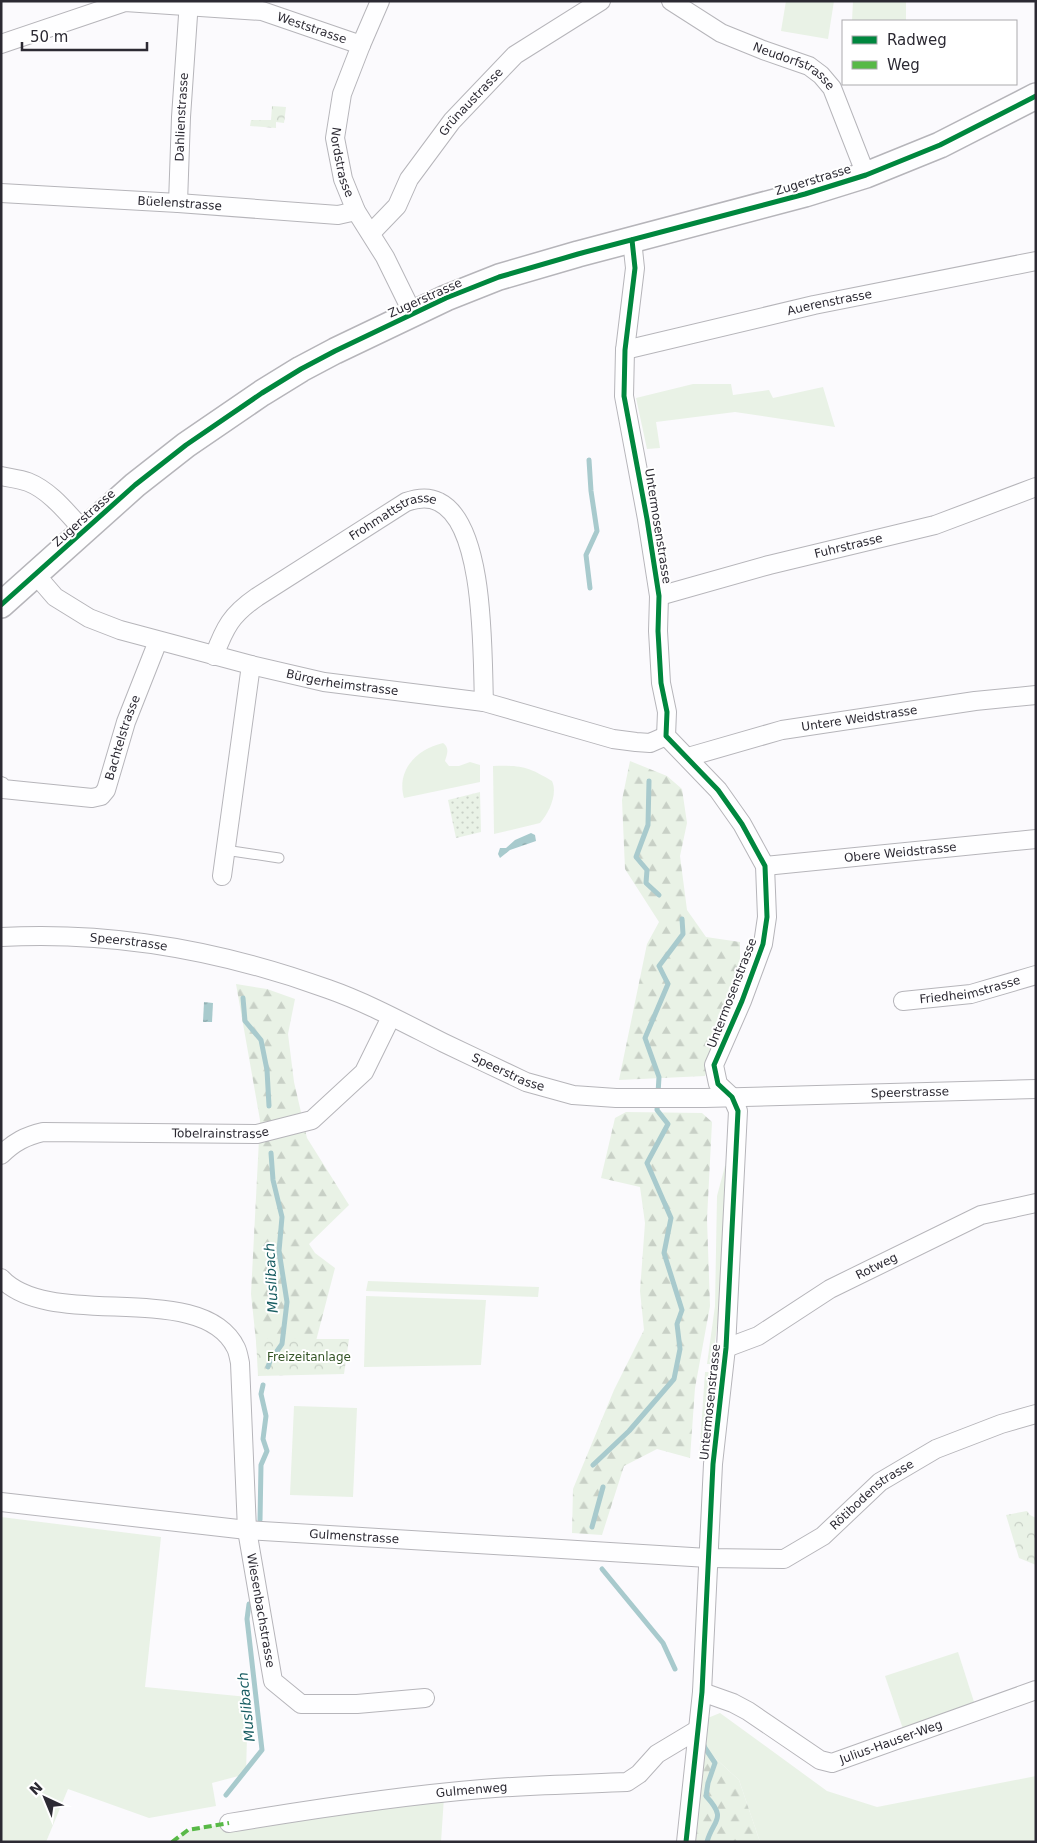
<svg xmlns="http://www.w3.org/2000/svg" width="1037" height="1843" font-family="'DejaVu Sans',sans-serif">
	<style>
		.grass { fill: #e9f2e6 }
		.forest { fill: url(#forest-firs) }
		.park { fill: url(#park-crowns) }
		.garden { fill: url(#garden-dots) }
		.water { fill: url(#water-ripples) }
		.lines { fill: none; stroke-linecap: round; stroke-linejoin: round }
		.stream { stroke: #a8cacd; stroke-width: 5 }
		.lane-casing { stroke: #b6b5ba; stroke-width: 11 }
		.street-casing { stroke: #b6b5ba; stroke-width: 20 }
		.secondary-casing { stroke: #b6b5ba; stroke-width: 28 }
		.lane { stroke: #fefeff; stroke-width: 9 }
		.street { stroke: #fefeff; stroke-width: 18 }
		.secondary { stroke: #fefeff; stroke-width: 25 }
		.quiet { stroke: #58b947; stroke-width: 4; stroke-dasharray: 8 4; stroke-linecap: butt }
		.cycleway-casing { stroke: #fff; stroke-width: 8 }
		.cycleway { stroke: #00873e; stroke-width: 5 }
		.labels { text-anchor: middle; stroke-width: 4; stroke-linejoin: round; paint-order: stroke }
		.street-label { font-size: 12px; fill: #2c2a33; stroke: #fff }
		.park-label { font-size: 12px; fill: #345526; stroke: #fff }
		.water-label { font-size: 14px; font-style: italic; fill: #185d62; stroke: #fff }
	</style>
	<defs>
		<pattern id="forest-firs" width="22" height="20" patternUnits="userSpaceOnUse" patternTransform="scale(1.25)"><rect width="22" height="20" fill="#e9f2e6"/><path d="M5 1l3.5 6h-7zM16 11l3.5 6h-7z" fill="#c8d0c6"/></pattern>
		<pattern id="park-crowns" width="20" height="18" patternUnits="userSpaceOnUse" patternTransform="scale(1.25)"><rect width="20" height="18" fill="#e9f2e6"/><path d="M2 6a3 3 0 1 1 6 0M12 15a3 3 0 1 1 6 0" fill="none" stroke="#c8d0c6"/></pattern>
		<pattern id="garden-dots" width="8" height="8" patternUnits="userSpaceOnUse" patternTransform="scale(1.25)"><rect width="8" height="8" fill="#e9f2e6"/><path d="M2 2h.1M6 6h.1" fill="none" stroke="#c8d0c6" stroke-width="1.8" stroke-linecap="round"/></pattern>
		<pattern id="water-ripples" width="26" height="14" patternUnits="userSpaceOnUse" patternTransform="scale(1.25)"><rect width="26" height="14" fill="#a8cacd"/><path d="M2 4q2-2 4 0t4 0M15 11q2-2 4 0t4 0" fill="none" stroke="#89a4a7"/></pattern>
	</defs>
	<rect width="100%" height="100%" fill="#fbfafd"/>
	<g class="grass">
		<polygon points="786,1 834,1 828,39 781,31"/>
		<polygon points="853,1 906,1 906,21 852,21"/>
		<polygon points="693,384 731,384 733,395 769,390 773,398 823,387 835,427 735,412 656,422 660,448 647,449 636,398"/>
		<path d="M443,743C450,748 447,754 445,761L449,766H459L470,762L480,765V782L404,798C396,770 417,749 443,743Z"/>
		<path d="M493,766C521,765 528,767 552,781C558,794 549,813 540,823L494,834Z"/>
		<polygon points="725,1166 729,1166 721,1298 712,1364 707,1364 715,1306 717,1196"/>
		<polygon points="368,1281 539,1287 538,1297 366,1291"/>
		<polygon points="366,1296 486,1300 481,1365 364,1367"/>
		<polygon points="705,1372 710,1372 704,1460 699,1460"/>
		<polygon points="294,1406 357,1408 353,1497 290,1495"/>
		<polygon points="1,1517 161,1537 145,1687 248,1697 246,1774 212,1783 216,1806 149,1818 68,1789 46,1842 1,1842"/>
		<polygon points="958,1652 975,1705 903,1729 885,1676"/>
		<polygon points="720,1713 827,1791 877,1807 1036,1776 1036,1842 760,1842 739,1780 691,1736 693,1724"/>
		<polygon points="444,1797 441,1842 172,1842 188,1830 229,1823 320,1818"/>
	</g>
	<g class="forest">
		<polygon points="630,761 667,776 682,789 687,823 680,856 687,910 706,937 740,942 740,978 705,1076 619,1080 647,944 659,922 625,869 622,800"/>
		<polygon points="236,984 267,989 295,999 288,1034 294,1082 307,1138 349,1205 309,1244 315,1253 335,1268 310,1364 259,1369 251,1294 260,1120"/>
		<polygon points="626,1112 702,1113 712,1122 707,1219 710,1306 695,1388 690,1458 657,1449 624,1466 602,1535 572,1533 573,1489 614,1390 644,1330 640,1291 645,1223 640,1187 601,1178 615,1118"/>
		<polygon points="691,1736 739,1780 760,1842 678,1842"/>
	</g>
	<g class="park">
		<polygon points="272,106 286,107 284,123 276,122 276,128 250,126 251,120 271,120"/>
		<polygon points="256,1339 349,1339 344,1374 258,1376"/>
		<polygon points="1027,1511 1030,1515 1036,1518 1036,1565 1019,1558 1006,1515"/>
	</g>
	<polygon class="garden" points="480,792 481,832 456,838 448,800"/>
	<g class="water">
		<polygon points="531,833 535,835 536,841 510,850 500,858 498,854 500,848 506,848 515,840"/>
		<polygon points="204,1002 213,1003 212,1022 203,1022"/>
	</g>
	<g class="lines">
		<g class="stream">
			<polyline points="589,460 591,491 597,531 586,555 590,588"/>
			<polyline points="649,781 648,825 636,857 647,870 646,883 659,895"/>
			<polyline points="243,998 245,1021 261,1040 267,1070 269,1106"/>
			<polyline points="268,1367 270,1361 282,1344 287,1302 279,1251 282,1217 273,1180 271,1153"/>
			<polyline points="593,1465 629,1431 674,1379 680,1349 677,1324 682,1310 664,1253 671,1218 647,1163 668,1124 657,1110 659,1077 645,1038 668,984 659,966 683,934 682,919"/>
			<polyline points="260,1520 261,1465 267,1451 263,1439 266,1416 261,1394 263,1385"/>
			<polyline points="592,1527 603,1487"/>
			<polyline points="602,1569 663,1643 675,1669"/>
			<path d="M703,1743L705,1748L715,1763L708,1783L706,1796C728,1820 713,1819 707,1842"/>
			<polyline points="226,1795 262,1750 247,1619 249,1604"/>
		</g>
		<defs>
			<polyline id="lane" points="225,850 279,858"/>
			<g id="street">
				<path id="s1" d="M380,1L361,45L342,94L335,138L343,179L356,211L385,257L413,314"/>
				<path id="s2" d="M671,1L721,33L763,50L809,66L821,75L832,88L866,175"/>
				<path id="s3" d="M1,44L125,2L262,11L361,45"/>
				<path id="s4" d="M1,193L178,203L338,215L356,211"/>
				<path id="s5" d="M178,203L181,117L189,1"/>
				<path id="s6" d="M371,233L397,206L409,179L452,121L515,55L601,1"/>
				<polyline points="632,240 635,268 625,350 624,396 647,519 659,596 658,631 661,683 667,712 666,736 718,790 742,824 765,866 767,917 763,944 742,1001 714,1065 718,1084 732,1097 738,1111 726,1348 713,1464 702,1692 686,1842"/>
				<path id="s7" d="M625,350L814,305L1036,261"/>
				<path d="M1,476C10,478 20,479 28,482C51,491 68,514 84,531"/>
				<path id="s8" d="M36,575L55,597L89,618L120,630L251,665L324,682L484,702L613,739L636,742L650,743L666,736"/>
				<path id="s9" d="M659,596L769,565L935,525L1036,487"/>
				<path id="s10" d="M214,656C225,627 231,615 257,597L406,502C417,498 428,496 439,502C486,525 482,656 484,702"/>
				<path id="s11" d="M688,757L782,730L975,701L1036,695"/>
				<path id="s12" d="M1,786L3,789L92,798L101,796L106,790L126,722L158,641"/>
				<path id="s13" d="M765,866L1036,839"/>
				<polyline points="222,876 251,665"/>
				<path id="s14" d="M1,937C112,931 223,951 328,989C368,1003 406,1024 444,1043C471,1056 499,1069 526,1082L573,1095L616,1098H705L1036,1089"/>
				<path id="s15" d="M903,1001L971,994L1036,975"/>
				<path id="s16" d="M1,1155C14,1142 26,1136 43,1132L257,1134L312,1120L364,1072L391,1017"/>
				<path id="s17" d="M1,1278C51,1332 202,1278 236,1348C238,1352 239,1358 240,1363L247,1530L273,1681L301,1704H357L425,1698"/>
				<path id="s18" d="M726,1348L758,1336L830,1289L981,1215L1036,1203"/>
				<path id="s19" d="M1,1502L247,1530L708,1558L784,1559L823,1536L880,1482L936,1449L1001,1424L1036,1414"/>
				<path id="s20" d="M702,1692L733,1703L748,1711L820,1760L832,1763L1036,1690"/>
				<path id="s21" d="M229,1823C313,1809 397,1796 482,1789C530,1785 579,1784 627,1782L639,1774L657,1754L697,1730"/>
			</g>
			<polyline id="secondary" points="1,605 135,485 186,445 262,393 301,369 335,351 446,298 499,277 578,254 805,194 866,175 940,145 1036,96"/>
		</defs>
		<use href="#lane" class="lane-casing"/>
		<use href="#street" class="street-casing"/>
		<use href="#secondary" class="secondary-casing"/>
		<use href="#lane" class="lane"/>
		<use href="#street" class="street"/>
		<use href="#secondary" class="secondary"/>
		<polyline class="quiet" points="172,1842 188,1830 229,1823"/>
		<defs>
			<g id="cycleway">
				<polyline points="632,240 635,268 625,350 624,396 647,519 659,596 658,631 661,683 667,712 666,736 718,790 742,824 765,866 767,917 763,944 742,1001 714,1065 718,1084 732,1097 738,1111 726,1348 713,1464 702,1692 686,1842"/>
				<polyline points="1,605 135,485 186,445 262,393 301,369 335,351 446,298 499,277 578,254 805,194 866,175 940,145 1036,96"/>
			</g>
		</defs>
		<use href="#cycleway" class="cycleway-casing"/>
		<use href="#cycleway" class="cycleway"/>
	</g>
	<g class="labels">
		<g class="street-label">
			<text dy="4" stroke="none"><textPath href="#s3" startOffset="321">Weststrasse</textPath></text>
			<text dy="4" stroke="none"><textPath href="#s2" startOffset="140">Neudorfstrasse</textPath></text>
			<text dy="4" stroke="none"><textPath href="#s6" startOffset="166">Grünaustrasse</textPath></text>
			<text dy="4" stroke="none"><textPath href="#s5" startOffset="86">Dahlienstrasse</textPath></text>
			<text dy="4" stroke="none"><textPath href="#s1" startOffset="170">Nordstrasse</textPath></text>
			<text transform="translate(813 180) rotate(-17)" y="4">Zugerstrasse</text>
			<text dy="4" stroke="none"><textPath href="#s4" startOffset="179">Büelenstrasse</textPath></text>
			<text transform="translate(425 298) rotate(-24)" y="4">Zugerstrasse</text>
			<text dy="4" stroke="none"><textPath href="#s7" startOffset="210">Auerenstrasse</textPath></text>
			<text transform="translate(84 518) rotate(-42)" y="4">Zugerstrasse</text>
			<text dy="4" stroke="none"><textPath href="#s10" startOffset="234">Frohmattstrasse</textPath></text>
			<text transform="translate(658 526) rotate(81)" y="4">Untermosenstrasse</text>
			<text dy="4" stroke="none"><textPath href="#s9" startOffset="196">Fuhrstrasse</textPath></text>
			<text dy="4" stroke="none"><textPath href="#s8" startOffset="331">Bürgerheimstrasse</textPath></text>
			<text dy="4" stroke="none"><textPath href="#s11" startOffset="176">Untere Weidstrasse</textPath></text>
			<text dy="4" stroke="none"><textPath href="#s12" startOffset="165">Bachtelstrasse</textPath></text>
			<text dy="4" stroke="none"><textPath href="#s13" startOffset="136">Obere Weidstrasse</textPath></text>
			<text dy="4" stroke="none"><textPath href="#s14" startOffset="128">Speerstrasse</textPath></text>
			<text dy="4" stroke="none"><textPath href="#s15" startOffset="68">Friedheimstrasse</textPath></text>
			<text transform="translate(732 993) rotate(-69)" y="4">Untermosenstrasse</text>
			<text dy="4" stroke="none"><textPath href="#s14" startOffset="532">Speerstrasse</textPath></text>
			<text dy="4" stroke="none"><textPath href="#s14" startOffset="938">Speerstrasse</textPath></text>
			<text dy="4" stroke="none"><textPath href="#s16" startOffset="226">Tobelrainstrasse</textPath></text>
			<text dy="4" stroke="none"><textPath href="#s18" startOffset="172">Rotweg</textPath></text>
			<text transform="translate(710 1402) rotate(-84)" y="4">Untermosenstrasse</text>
			<text dy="4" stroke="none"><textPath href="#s19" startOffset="895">Rötibodenstrasse</textPath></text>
			<text dy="4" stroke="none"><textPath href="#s19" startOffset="355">Gulmenstrasse</textPath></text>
			<text dy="4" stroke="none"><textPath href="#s17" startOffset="519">Wiesenbachstrasse</textPath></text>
			<text dy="4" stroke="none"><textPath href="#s20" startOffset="212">Julius-Hauser-Weg</textPath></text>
			<text dy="4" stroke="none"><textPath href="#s21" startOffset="245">Gulmenweg</textPath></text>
		</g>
		<g class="park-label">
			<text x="309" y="1361">Freizeitanlage</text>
		</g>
		<g class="water-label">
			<text transform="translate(271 1278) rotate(-93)" y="5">Muslibach</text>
			<text transform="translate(246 1707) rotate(-96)" y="5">Muslibach</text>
		</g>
	</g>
	<rect width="1037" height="1843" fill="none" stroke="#2c2a33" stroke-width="5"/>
	<rect x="842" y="20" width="175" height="65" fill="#ffffff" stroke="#abaaad"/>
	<rect x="852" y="36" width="25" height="8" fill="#00873e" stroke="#abaaad"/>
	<text x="887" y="45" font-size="15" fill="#2c2a33">Radweg</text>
	<rect x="852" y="61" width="25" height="8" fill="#58b947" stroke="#abaaad"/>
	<text x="887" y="70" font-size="15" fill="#2c2a33">Weg</text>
	<g transform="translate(45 1798) rotate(316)" stroke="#ffffff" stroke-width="4" paint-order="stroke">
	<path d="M0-4L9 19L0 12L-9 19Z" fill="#2c2a33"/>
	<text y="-8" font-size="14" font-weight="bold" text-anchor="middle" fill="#2c2a33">N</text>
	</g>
	<path d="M22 42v8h125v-8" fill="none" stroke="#2c2a33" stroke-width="2.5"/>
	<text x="30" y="42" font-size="15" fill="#2c2a33" stroke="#ffffff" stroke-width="4" paint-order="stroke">50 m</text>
</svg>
